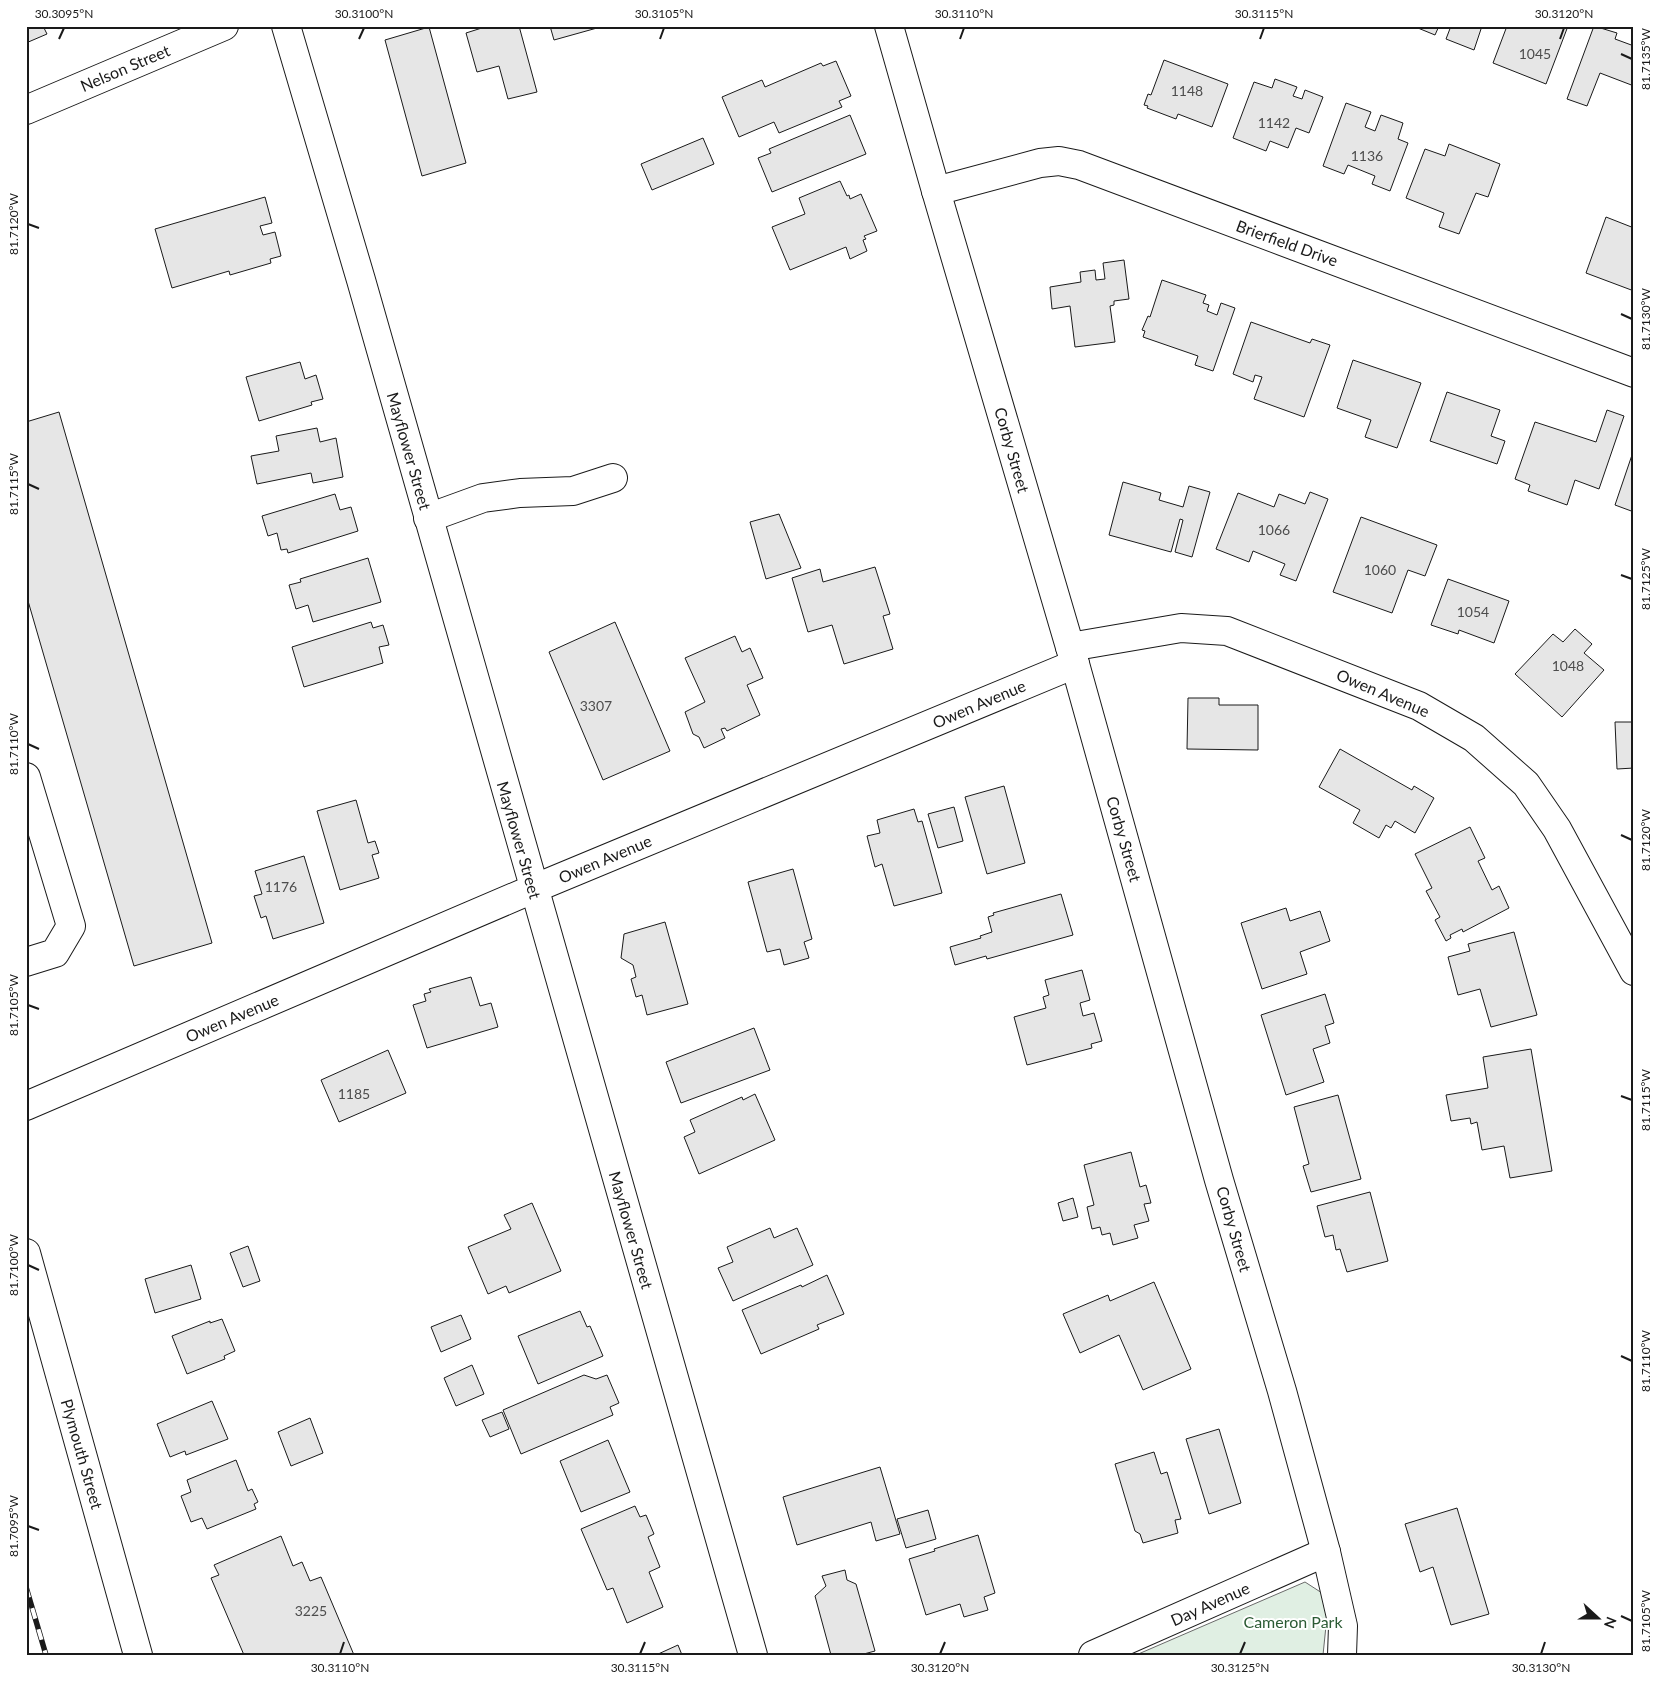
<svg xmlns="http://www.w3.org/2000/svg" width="1660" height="1681" font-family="Lato,sans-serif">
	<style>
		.green { fill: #e0efe3; stroke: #6a6a6a }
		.building { fill: #e6e6e6; stroke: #1a1a1a }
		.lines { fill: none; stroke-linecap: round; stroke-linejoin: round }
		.minor-casing { stroke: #1a1a1a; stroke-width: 30 }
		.minor { stroke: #fff; stroke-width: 28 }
		.rail-casing { stroke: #1a1a1a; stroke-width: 5.5 }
		.rail { stroke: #fff; stroke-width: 4; stroke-dasharray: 11; stroke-linecap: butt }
		.ticks { fill: none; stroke: #1a1a1a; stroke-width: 2 }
		.labels { text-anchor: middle; stroke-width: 4; stroke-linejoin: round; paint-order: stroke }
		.number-label { font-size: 14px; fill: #4d4d4d }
		.street-label { font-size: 16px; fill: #1a1a1a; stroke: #fff }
		.park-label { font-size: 16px; fill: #2b5a34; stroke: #fff }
		.neatline { fill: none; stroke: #1a1a1a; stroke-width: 2 }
		.ticks-label { font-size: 12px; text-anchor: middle; fill: #1a1a1a }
	</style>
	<rect width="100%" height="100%" fill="#fff"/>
	<polygon class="green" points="1305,1582 1322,1593 1327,1616 1323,1655 1136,1655"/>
	<g class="building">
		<polygon points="26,26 43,26 47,34 26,43"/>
		<polygon points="488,26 519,26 537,92 508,99 499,66 477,72 466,33"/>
		<polygon points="550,26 596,26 597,28 554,40"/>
		<polygon points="1413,26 1439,26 1435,35"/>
		<polygon points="1451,26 1482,26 1474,50 1446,39"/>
		<polygon points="1507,26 1568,26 1546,84 1493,63"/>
		<polygon points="1594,26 1617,33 1615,39 1634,46 1634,86 1600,73 1587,106 1567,99"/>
		<polygon points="429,27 466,163 422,176 385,40"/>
		<polygon points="1164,60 1228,84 1212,127 1178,114 1176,119 1147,108 1148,106 1144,105 1148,94 1151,95"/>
		<polygon points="836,61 851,96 839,101 842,107 779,133 774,122 739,137 722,97 762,80 765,87 821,63 823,66"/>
		<polygon points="1275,79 1297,87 1293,96 1302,99 1305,90 1323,97 1309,133 1296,128 1288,148 1270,141 1266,151 1233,138 1254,82 1272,88"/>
		<polygon points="1346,103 1371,112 1365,127 1375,131 1381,115 1403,123 1398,139 1408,143 1390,191 1372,184 1375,176 1348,165 1344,174 1323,166"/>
		<polygon points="850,115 866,154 772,192 758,158 771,153 769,149"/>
		<polygon points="703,138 714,164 652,190 641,164"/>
		<polygon points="1449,144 1500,164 1488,197 1476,193 1459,234 1439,227 1444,213 1406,198 1425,149 1445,156"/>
		<polygon points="840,181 847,196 849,195 850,199 861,194 877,231 864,236 866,239 863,240 867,251 850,259 846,247 790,270 772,227 805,214 799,198"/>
		<polygon points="265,197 272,223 260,226 263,235 275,232 281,256 270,259 271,263 230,275 229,271 172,288 155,229"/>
		<polygon points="1606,217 1634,228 1634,291 1586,273"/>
		<polygon points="1124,260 1129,299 1114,301 1114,305 1110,306 1115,342 1075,347 1070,306 1052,309 1050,287 1081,282 1080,272 1095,270 1096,280 1105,279 1103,263"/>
		<polygon points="1162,280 1206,295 1203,303 1209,305 1207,311 1217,315 1221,303 1235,308 1213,371 1195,365 1198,356 1143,337 1145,331 1142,330 1148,316 1150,317"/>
		<polygon points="1251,322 1310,343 1312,339 1330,345 1304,417 1254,399 1262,377 1255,375 1253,382 1233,374"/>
		<polygon points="1353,360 1421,383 1397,448 1365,437 1371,420 1337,408"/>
		<polygon points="300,362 305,379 316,375 323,399 311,402 312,405 259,421 246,377"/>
		<polygon points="1447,392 1500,410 1491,436 1505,441 1497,464 1430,441"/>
		<polygon points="1607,410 1624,416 1599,489 1575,480 1567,505 1528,491 1530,485 1515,479 1535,422 1596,442"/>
		<polygon points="59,412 212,943 134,966 26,594 26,422"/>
		<polygon points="317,428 320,442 336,438 343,477 313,483 311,473 257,484 251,456 279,451 276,436"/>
		<polygon points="1633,452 1634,452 1634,512 1615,505"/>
		<polygon points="1123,482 1161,493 1159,500 1183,507 1189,486 1210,492 1192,557 1175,552 1183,520 1180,519 1171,552 1109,535"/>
		<polygon points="1310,492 1328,499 1296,581 1280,575 1285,564 1253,551 1249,562 1216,549 1238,493 1274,507 1279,494 1305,504"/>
		<polygon points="335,494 340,510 351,507 358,531 288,553 287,549 281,550 277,533 268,536 262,516"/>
		<polygon points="779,514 801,568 766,579 750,522"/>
		<polygon points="1361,517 1437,545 1425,576 1408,570 1392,613 1333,592"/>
		<polygon points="368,558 381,602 313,622 308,605 296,609 289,585 301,582 300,579"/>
		<polygon points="875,567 890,614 883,616 893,649 844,664 832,625 808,632 792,578 820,569 823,582"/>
		<polygon points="1448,579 1509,601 1494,643 1459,630 1458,634 1431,625"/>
		<polygon points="371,622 373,628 383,625 389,645 379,647 383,663 304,687 292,647"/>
		<polygon points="615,622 670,751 603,780 549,652"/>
		<polygon points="1575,629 1592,644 1584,653 1604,670 1562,717 1515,674 1553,634 1563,642"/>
		<polygon points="735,636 742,652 750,648 763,678 747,685 760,715 727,731 725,728 721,729 725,738 704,748 699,737 693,734 685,712 705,702 685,658"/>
		<polygon points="1188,698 1219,698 1219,705 1258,705 1258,750 1187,749"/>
		<polygon points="1615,722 1634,722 1634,768 1617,769"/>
		<polygon points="1340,749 1412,790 1414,786 1434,798 1415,833 1395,821 1391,828 1386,825 1379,838 1353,823 1360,810 1319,787"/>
		<polygon points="1004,786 1025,863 987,874 965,797"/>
		<polygon points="356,800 368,843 375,841 379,853 372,855 379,878 340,890 317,811"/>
		<polygon points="954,807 963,841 938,848 928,814"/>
		<polygon points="914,809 918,822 922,821 942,893 894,906 882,864 875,867 867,836 880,833 877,820"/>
		<polygon points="1470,827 1485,858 1478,861 1492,890 1499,886 1509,908 1463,932 1462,929 1450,935 1451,938 1446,941 1435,920 1440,917 1426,891 1432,888 1415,854"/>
		<polygon points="304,856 324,923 273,939 266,916 261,918 254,896 262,894 255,871"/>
		<polygon points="793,869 812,939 804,942 809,958 784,965 780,949 767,952 748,882"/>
		<polygon points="1061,894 1073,935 987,959 986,956 955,965 950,947 981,938 980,936 992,932 988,917 994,915 993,913"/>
		<polygon points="1286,908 1290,921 1320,911 1330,941 1300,952 1307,974 1262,989 1241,923"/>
		<polygon points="665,922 688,1004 647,1015 642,995 636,997 631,979 636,977 633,965 621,958 624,934"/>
		<polygon points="1514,932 1537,1015 1491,1027 1480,989 1458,995 1448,957 1470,951 1468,944"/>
		<polygon points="1082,970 1090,1000 1080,1003 1083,1016 1094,1013 1102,1041 1091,1044 1092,1048 1027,1065 1014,1017 1046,1008 1043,997 1049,995 1045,980"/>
		<polygon points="471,977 480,1006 491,1003 498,1027 427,1048 413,1005 426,1001 424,994 431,992 429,989"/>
		<polygon points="1325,994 1334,1023 1325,1026 1330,1043 1313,1049 1324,1082 1286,1095 1261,1015"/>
		<polygon points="754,1028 770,1070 681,1103 666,1062"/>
		<polygon points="1531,1049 1552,1171 1510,1178 1504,1146 1482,1150 1477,1122 1471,1124 1470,1118 1451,1121 1446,1095 1488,1088 1483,1057"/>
		<polygon points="388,1050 406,1093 339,1122 321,1080"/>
		<polygon points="755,1094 775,1140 699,1174 684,1137 695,1132 690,1120 742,1097 743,1100"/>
		<polygon points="1338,1095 1361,1179 1311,1192 1303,1166 1309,1164 1294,1107"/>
		<polygon points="1131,1152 1140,1187 1146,1185 1151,1203 1144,1204 1149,1221 1134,1225 1138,1238 1113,1245 1110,1233 1102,1235 1100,1227 1092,1229 1087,1207 1094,1205 1084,1165"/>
		<polygon points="1370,1192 1388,1261 1347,1272 1340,1249 1336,1250 1333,1235 1325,1237 1317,1206"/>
		<polygon points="1073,1198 1078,1217 1063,1221 1058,1203"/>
		<polygon points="532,1203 561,1271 509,1293 506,1286 488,1294 468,1247 511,1229 504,1215"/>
		<polygon points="770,1228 774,1238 797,1228 813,1265 733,1301 718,1268 733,1262 727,1247"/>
		<polygon points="248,1246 260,1281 243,1287 230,1253"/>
		<polygon points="191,1265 201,1299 155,1313 145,1279"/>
		<polygon points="827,1275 844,1314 817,1325 819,1329 761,1354 742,1310 801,1285 802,1287"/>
		<polygon points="1154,1282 1191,1369 1143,1390 1119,1335 1080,1353 1063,1314 1108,1295 1110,1301"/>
		<polygon points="580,1311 587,1327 590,1326 603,1356 538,1384 518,1336"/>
		<polygon points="461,1315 471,1339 441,1352 431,1327"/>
		<polygon points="222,1319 235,1351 224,1356 225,1359 187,1374 172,1336 210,1321 210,1323"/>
		<polygon points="472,1365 484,1394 456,1406 444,1378"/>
		<polygon points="584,1375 596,1379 607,1375 619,1403 610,1407 613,1415 521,1454 503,1410"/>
		<polygon points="212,1401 228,1439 186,1455 185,1451 170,1457 157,1424"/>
		<polygon points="502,1412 509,1429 490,1437 482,1420"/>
		<polygon points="310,1418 323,1453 291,1466 278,1432"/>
		<polygon points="1219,1429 1241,1503 1209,1514 1186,1439"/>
		<polygon points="608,1440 630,1492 581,1512 560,1461"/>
		<polygon points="1154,1452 1161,1474 1167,1472 1181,1519 1175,1520 1178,1533 1143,1543 1140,1534 1135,1531 1115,1464"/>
		<polygon points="236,1460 248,1491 252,1489 258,1502 254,1504 256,1509 207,1529 202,1518 191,1522 181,1496 191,1492 187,1480"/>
		<polygon points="880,1467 900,1534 876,1541 871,1522 797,1545 783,1497"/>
		<polygon points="635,1506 640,1517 646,1515 654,1534 648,1537 660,1567 649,1572 663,1607 627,1623 613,1588 607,1590 581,1529"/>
		<polygon points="1457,1508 1489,1614 1451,1625 1433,1567 1420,1572 1405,1524"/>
		<polygon points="928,1510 936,1539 906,1548 897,1519"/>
		<polygon points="978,1535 995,1593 984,1597 988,1610 964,1617 960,1604 926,1615 909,1559 935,1551 934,1549"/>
		<polygon points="281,1536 293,1566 302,1562 310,1581 321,1577 354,1655 244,1655 211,1578 219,1575 214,1565"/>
		<polygon points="845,1570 847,1580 856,1584 875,1651 860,1655 831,1655 815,1596 826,1586 822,1576"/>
		<polygon points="678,1645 682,1655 656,1655"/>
	</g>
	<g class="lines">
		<defs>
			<g id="minor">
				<polyline points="286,26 361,280 753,1655"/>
				<polyline points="889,26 936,191 1075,664 1219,1180 1282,1391 1326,1552 1343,1626 1342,1655"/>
				<polyline points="26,110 224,26"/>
				<polyline points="936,191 1040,163 1059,161 1079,165 1634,373"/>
				<polyline points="428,518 483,498 520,493 573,491 613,478"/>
				<polyline points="1070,647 1181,628 1227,631 1419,706 1474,738 1526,784 1557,829 1634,971"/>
				<polyline points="26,777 71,926 55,953 26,962"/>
				<polyline points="26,1106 533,889 1075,664"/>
				<polyline points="26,1253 138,1655"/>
				<polyline points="1093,1655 1326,1552"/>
			</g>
		</defs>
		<use href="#minor" class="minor-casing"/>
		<use href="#minor" class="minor"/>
		<defs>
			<polyline id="rail" points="26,1587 46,1655"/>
		</defs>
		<use href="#rail" class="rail-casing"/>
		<use href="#rail" class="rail"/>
	</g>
	<path class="ticks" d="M59,39L64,28M359,39L364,28M660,39L664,28M960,39L964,28M1260,39L1264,28M1560,39L1564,28M1621,54L1632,59M28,224L39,228M1621,314L1632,319M28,484L39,489M1621,575L1632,579M28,744L39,749M1621,835L1632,840M28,1005L39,1009M1621,1096L1632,1100M28,1265L39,1270M1621,1356L1632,1361M28,1526L39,1530M1621,1616L1632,1621M340,1654L344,1642M640,1654L645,1642M940,1654L945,1642M1240,1654L1245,1642M1541,1654L1545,1642"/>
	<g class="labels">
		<g class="number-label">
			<text x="1535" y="59">1045</text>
			<text x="1187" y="96">1148</text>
			<text x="1274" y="128">1142</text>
			<text x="1367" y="161">1136</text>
			<text x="1274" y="535">1066</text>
			<text x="1380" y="575">1060</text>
			<text x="1473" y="617">1054</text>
			<text x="1568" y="671">1048</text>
			<text x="596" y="711">3307</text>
			<text x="281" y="892">1176</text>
			<text x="354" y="1099">1185</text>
			<text x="311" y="1616">3225</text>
		</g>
		<g class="street-label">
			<text transform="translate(125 68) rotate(-23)" y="6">Nelson Street</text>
			<text transform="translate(1287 243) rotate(20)" y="6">Brierfield Drive</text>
			<text transform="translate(1012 450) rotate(74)" y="6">Corby Street</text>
			<text transform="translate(409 451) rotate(74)" y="6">Mayflower Street</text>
			<text transform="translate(1383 693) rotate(23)" y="6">Owen Avenue</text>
			<text transform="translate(979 704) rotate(-23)" y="6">Owen Avenue</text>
			<text transform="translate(1124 839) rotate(74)" y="6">Corby Street</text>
			<text transform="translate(519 840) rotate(74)" y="6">Mayflower Street</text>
			<text transform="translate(605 859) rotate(-23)" y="6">Owen Avenue</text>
			<text transform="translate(232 1018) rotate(-23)" y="6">Owen Avenue</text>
			<text transform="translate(1234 1229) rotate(74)" y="6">Corby Street</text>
			<text transform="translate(631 1230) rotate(74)" y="6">Mayflower Street</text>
			<text transform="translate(82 1454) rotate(74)" y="6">Plymouth Street</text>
			<text transform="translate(1210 1604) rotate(-24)" y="6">Day Avenue</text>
		</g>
		<g class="park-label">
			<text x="1293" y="1628">Cameron Park</text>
		</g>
	</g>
	<rect width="1660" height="1681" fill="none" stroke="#ffffff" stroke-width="55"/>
	<g transform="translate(1598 1618) rotate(111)" stroke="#ffffff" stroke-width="4" paint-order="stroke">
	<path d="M0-4L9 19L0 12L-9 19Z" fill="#1a1a1a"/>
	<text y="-8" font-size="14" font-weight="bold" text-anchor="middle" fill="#1a1a1a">N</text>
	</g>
	<rect x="28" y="28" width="1604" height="1626" class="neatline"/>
	<g class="ticks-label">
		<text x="64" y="18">30.3095°N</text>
		<text x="364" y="18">30.3100°N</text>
		<text x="664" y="18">30.3105°N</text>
		<text x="964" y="18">30.3110°N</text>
		<text x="1264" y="18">30.3115°N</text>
		<text x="1564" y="18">30.3120°N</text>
		<text transform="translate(1646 59) rotate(-90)" y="4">81.7135°W</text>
		<text transform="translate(14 224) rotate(-90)" y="4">81.7120°W</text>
		<text transform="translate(1646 319) rotate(-90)" y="4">81.7130°W</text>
		<text transform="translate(14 484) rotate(-90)" y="4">81.7115°W</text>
		<text transform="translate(1646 579) rotate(-90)" y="4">81.7125°W</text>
		<text transform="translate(14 744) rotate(-90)" y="4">81.7110°W</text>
		<text transform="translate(1646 840) rotate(-90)" y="4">81.7120°W</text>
		<text transform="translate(14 1005) rotate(-90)" y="4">81.7105°W</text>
		<text transform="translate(1646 1100) rotate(-90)" y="4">81.7115°W</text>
		<text transform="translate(14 1265) rotate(-90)" y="4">81.7100°W</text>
		<text transform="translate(1646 1361) rotate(-90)" y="4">81.7110°W</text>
		<text transform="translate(14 1526) rotate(-90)" y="4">81.7095°W</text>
		<text transform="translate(1646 1621) rotate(-90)" y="4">81.7105°W</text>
		<text x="340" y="1672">30.3110°N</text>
		<text x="640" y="1672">30.3115°N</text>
		<text x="940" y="1672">30.3120°N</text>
		<text x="1240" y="1672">30.3125°N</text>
		<text x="1541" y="1672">30.3130°N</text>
	</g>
</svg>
